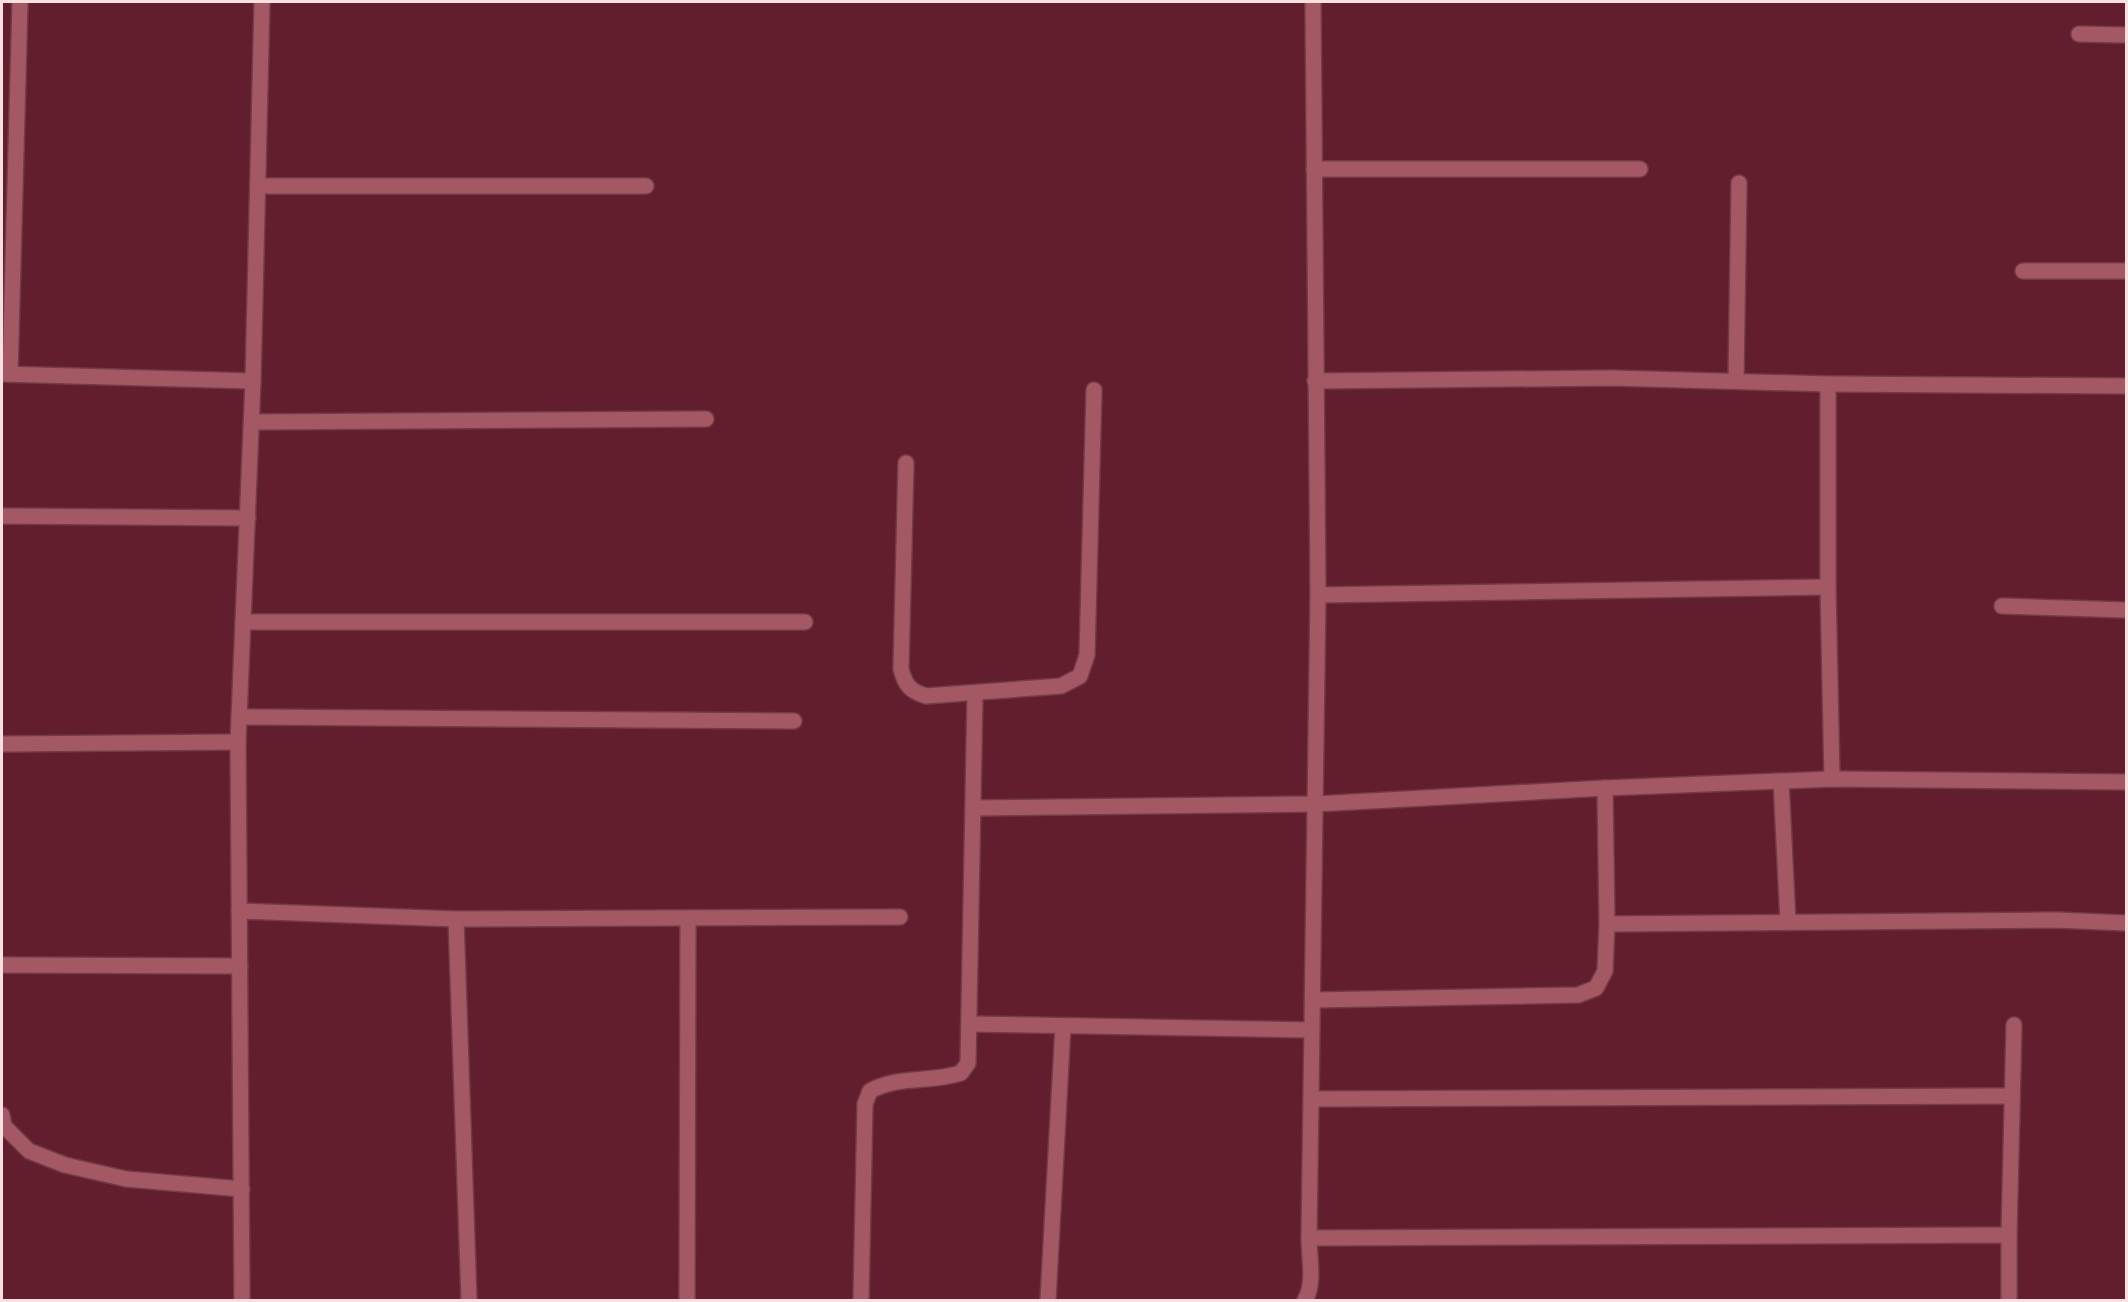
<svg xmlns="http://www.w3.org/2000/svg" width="2128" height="1302" font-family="'PT Sans',sans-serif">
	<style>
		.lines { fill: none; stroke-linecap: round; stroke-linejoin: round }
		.minor-casing { stroke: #733a49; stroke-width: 18 }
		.minor { stroke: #a35863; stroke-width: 15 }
	</style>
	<rect width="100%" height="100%" fill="#621e2c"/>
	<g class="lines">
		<defs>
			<g id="minor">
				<polyline points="1313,2 1318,595 1309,1238 2009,1235 2009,1300"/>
				<polyline points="2079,34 2126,35"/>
				<polyline points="1314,169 1640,169"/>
				<polyline points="258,186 646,186"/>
				<polyline points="2023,271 2126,271"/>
				<polyline points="2,374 253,381"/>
				<polyline points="10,374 20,2"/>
				<polyline points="1315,381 1612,378 1828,384 2126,386"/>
				<polyline points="1736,381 1739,183"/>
				<polyline points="1828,384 1828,587 1832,779"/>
				<polyline points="252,422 706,419"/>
				<path d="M906,463L901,669C905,685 910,691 926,696L1061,686L1080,676L1087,655L1094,390"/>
				<polyline points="2,516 248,518"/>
				<polyline points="1318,595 1828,587"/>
				<polyline points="2002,606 2126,610"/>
				<polyline points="243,622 805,622"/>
				<polyline points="239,717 794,721"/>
				<polyline points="2,744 238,742"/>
				<polyline points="1781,781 1788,922"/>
				<polyline points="973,808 1316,804 1605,788 1832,779 2126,782"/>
				<polyline points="239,911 456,919 900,917"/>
				<polyline points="456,919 469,1300"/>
				<polyline points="1607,924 2056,920 2126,923"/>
				<polyline points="2,965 240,966"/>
				<polyline points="1313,1000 1578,995 1596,988 1605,971 1607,924 1605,788"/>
				<polyline points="969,1024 1312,1030"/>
				<polyline points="1311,1099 2012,1096"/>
				<polyline points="2,1115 4,1126 29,1151 65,1165 126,1179 242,1189"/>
				<polyline points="2009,1235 2014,1025"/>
				<polyline points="242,1300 238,742 253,381 262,2"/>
				<polyline points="687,1300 688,919"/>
				<path d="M861,1300L865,1104L870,1091C900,1075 930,1083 961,1073L968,1063L975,694"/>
				<polyline points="1048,1300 1063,1026"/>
				<path d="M1305,1300C1315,1284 1309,1257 1309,1238"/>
			</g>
		</defs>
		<use href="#minor" class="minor-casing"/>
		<use href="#minor" class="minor"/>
	</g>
	<rect width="2128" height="1302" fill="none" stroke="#fadfe1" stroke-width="6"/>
</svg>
